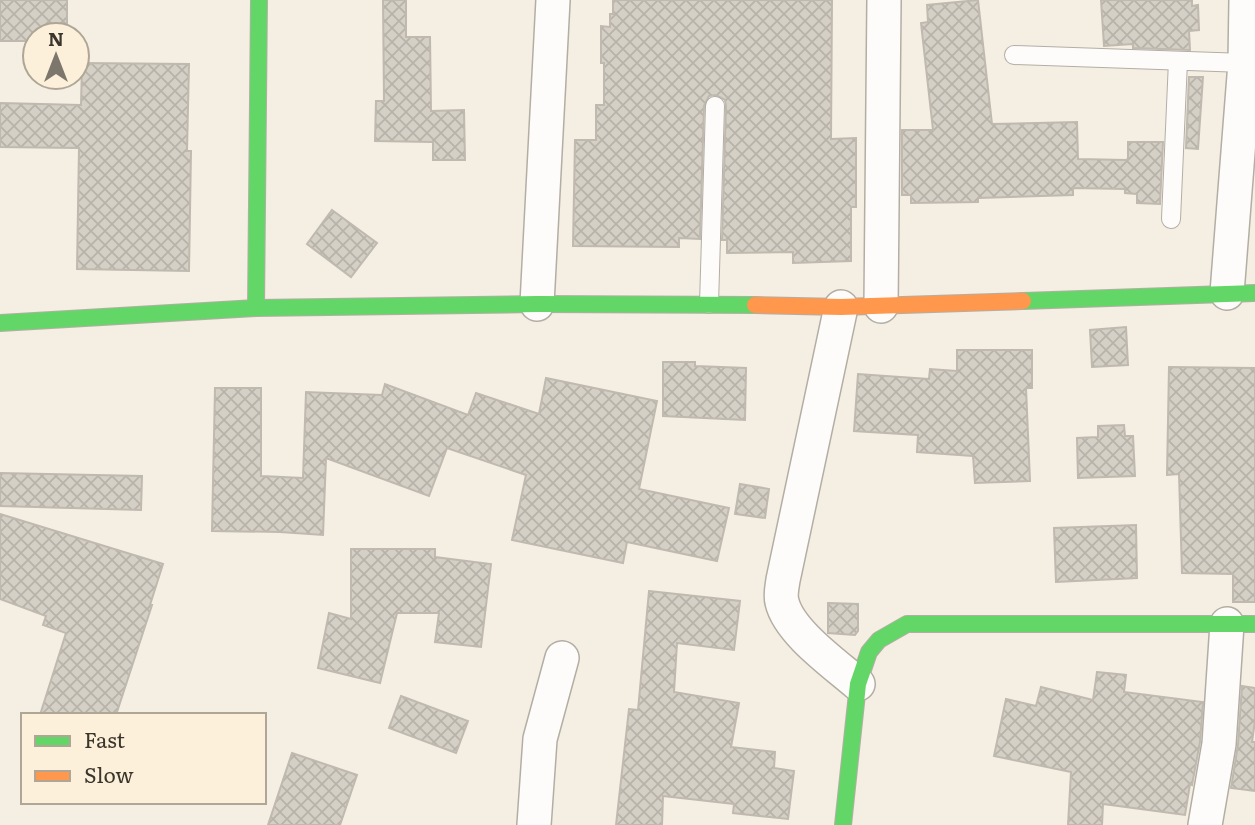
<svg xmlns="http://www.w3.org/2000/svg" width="1255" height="825" font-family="Literata,serif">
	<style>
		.building { fill: url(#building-cross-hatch); stroke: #bfb9b0; stroke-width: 2 }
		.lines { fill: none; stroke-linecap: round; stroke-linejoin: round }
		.lane-casing { stroke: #b3aea4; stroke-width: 20 }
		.street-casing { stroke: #b3aea4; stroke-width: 36 }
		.fast-casing { stroke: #b3aea4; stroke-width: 18 }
		.slow-casing { stroke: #b3aea4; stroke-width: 18 }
		.lane { stroke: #fefcfb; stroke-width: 18 }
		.street { stroke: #fefcfb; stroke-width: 33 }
		.fast { stroke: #63d668; stroke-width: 16 }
		.slow { stroke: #ff974d; stroke-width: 16 }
	</style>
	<defs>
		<pattern id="building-cross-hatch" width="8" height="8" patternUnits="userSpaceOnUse" patternTransform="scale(1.75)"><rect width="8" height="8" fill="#d5d0c6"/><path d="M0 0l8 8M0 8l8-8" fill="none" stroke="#b8b3aa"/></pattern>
	</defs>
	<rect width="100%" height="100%" fill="#f5eee2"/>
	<g class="building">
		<polygon points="0,0 67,0 67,35 35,35 35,41 0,41"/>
		<polygon points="383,0 406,0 406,37 430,37 431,111 464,110 465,160 433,160 433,142 375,141 376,101 384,101"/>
		<polygon points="613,0 832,0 831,139 856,138 856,207 851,207 851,261 793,263 793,252 727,253 727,240 722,240 726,106 725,100 716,95 709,96 704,106 700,239 679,238 679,247 573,246 575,140 596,140 596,105 604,105 604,63 601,63 601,26 610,27 610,14 613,14"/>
		<polygon points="978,0 992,124 1077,122 1078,159 1126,160 1128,159 1128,142 1163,142 1160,204 1137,203 1137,194 1125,193 1125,189 1073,188 1073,195 978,198 978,202 911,203 911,195 902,195 902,130 933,130 921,23 928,22 927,5"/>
		<polygon points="1101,0 1192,0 1192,6 1198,5 1199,30 1189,31 1190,50 1133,48 1133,44 1104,46"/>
		<polygon points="82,63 189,64 187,151 191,151 189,271 77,269 79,148 0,147 0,103 81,105"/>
		<polygon points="1189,77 1203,77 1198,149 1186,148"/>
		<polygon points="332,210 377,243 351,277 307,244"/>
		<polygon points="1126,327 1128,365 1092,367 1090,330"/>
		<polygon points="957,350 1032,350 1032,388 1026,388 1030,481 975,483 973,456 917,452 918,435 854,431 858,374 929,379 930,369 957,371"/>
		<polygon points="663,362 695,362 695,366 746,368 745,420 663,416"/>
		<polygon points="1169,367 1255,368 1255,602 1233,602 1233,574 1182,573 1179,474 1167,475"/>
		<polygon points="546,378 657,401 639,489 729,508 717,561 627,542 623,563 512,540 526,475 447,448 429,496 326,458 323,535 280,532 212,531 215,388 261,388 261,476 303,478 306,392 382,395 385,384 468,415 476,393 539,414"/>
		<polygon points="1124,425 1125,436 1133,436 1135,476 1078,478 1077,438 1098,437 1098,426"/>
		<polygon points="0,473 142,476 141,510 0,506"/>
		<polygon points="740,484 769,489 765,518 735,514"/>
		<polygon points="0,514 163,564 150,605 152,605 116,715 40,715 66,633 43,625 46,616 0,599"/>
		<polygon points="1136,525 1137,578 1056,582 1054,528"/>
		<polygon points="351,549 435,549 435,557 491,564 481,647 435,642 439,613 397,613 380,683 318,668 329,613 351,619"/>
		<polygon points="649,591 740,601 734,650 677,643 674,692 739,703 731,747 775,752 774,768 794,771 788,819 733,813 734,804 663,796 662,825 616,825 629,709 638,710"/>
		<polygon points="828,603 858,604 858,631 855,635 828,633"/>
		<polygon points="1097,672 1126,675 1124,692 1203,702 1200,742 1192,785 1190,784 1185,815 1103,804 1102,825 1068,825 1071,772 994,756 1006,699 1036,706 1041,687 1093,700"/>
		<polygon points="1242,686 1255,688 1255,721 1252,742 1255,742 1255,791 1231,788 1238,745"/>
		<polygon points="401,696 468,721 456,753 389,728"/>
		<polygon points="292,753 357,775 340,825 268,825"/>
	</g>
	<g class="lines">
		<defs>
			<g id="lane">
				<polyline points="1014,55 1245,63"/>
				<polyline points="1171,219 1178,61"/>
				<polyline points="709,304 715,106"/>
			</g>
			<g id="street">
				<polyline points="1227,293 1245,63 1246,0"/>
				<polyline points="537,304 553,0"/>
				<polyline points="881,306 884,0"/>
				<path d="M841,307L783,580C782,587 780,595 782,602C789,632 835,664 858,684"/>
				<polyline points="534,825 540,739 562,658"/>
				<polyline points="1205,825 1219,744 1227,624"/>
			</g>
			<g id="fast">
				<polyline points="1023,301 1255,293"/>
				<polyline points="256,308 259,0"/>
				<polyline points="0,323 256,308 537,304 755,305"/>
				<polyline points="843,825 858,684 869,652 879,640 907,624 1255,624"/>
			</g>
			<polyline id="slow" points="755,305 841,307 1023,301"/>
		</defs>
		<use href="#lane" class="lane-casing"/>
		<use href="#street" class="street-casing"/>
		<use href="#fast" class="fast-casing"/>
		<use href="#slow" class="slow-casing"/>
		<use href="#lane" class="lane"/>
		<use href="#street" class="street"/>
		<use href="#fast" class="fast"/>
		<use href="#slow" class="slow"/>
	</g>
	<rect x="21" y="713" width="245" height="91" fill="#fdf0da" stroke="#afa695" stroke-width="2"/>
	<rect x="35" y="736" width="35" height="10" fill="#63d668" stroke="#afa695" stroke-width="2"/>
	<text x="84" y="748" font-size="21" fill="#3b362d">Fast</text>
	<rect x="35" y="771" width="35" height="10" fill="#ff974d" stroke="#afa695" stroke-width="2"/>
	<text x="84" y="783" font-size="21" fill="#3b362d">Slow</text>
	<g transform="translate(56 56)"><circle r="33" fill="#fdf0da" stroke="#afa695" stroke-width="2"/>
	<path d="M0-5L12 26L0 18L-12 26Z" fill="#7c766c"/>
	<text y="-10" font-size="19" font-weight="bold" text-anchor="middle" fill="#3b362d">N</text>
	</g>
</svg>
